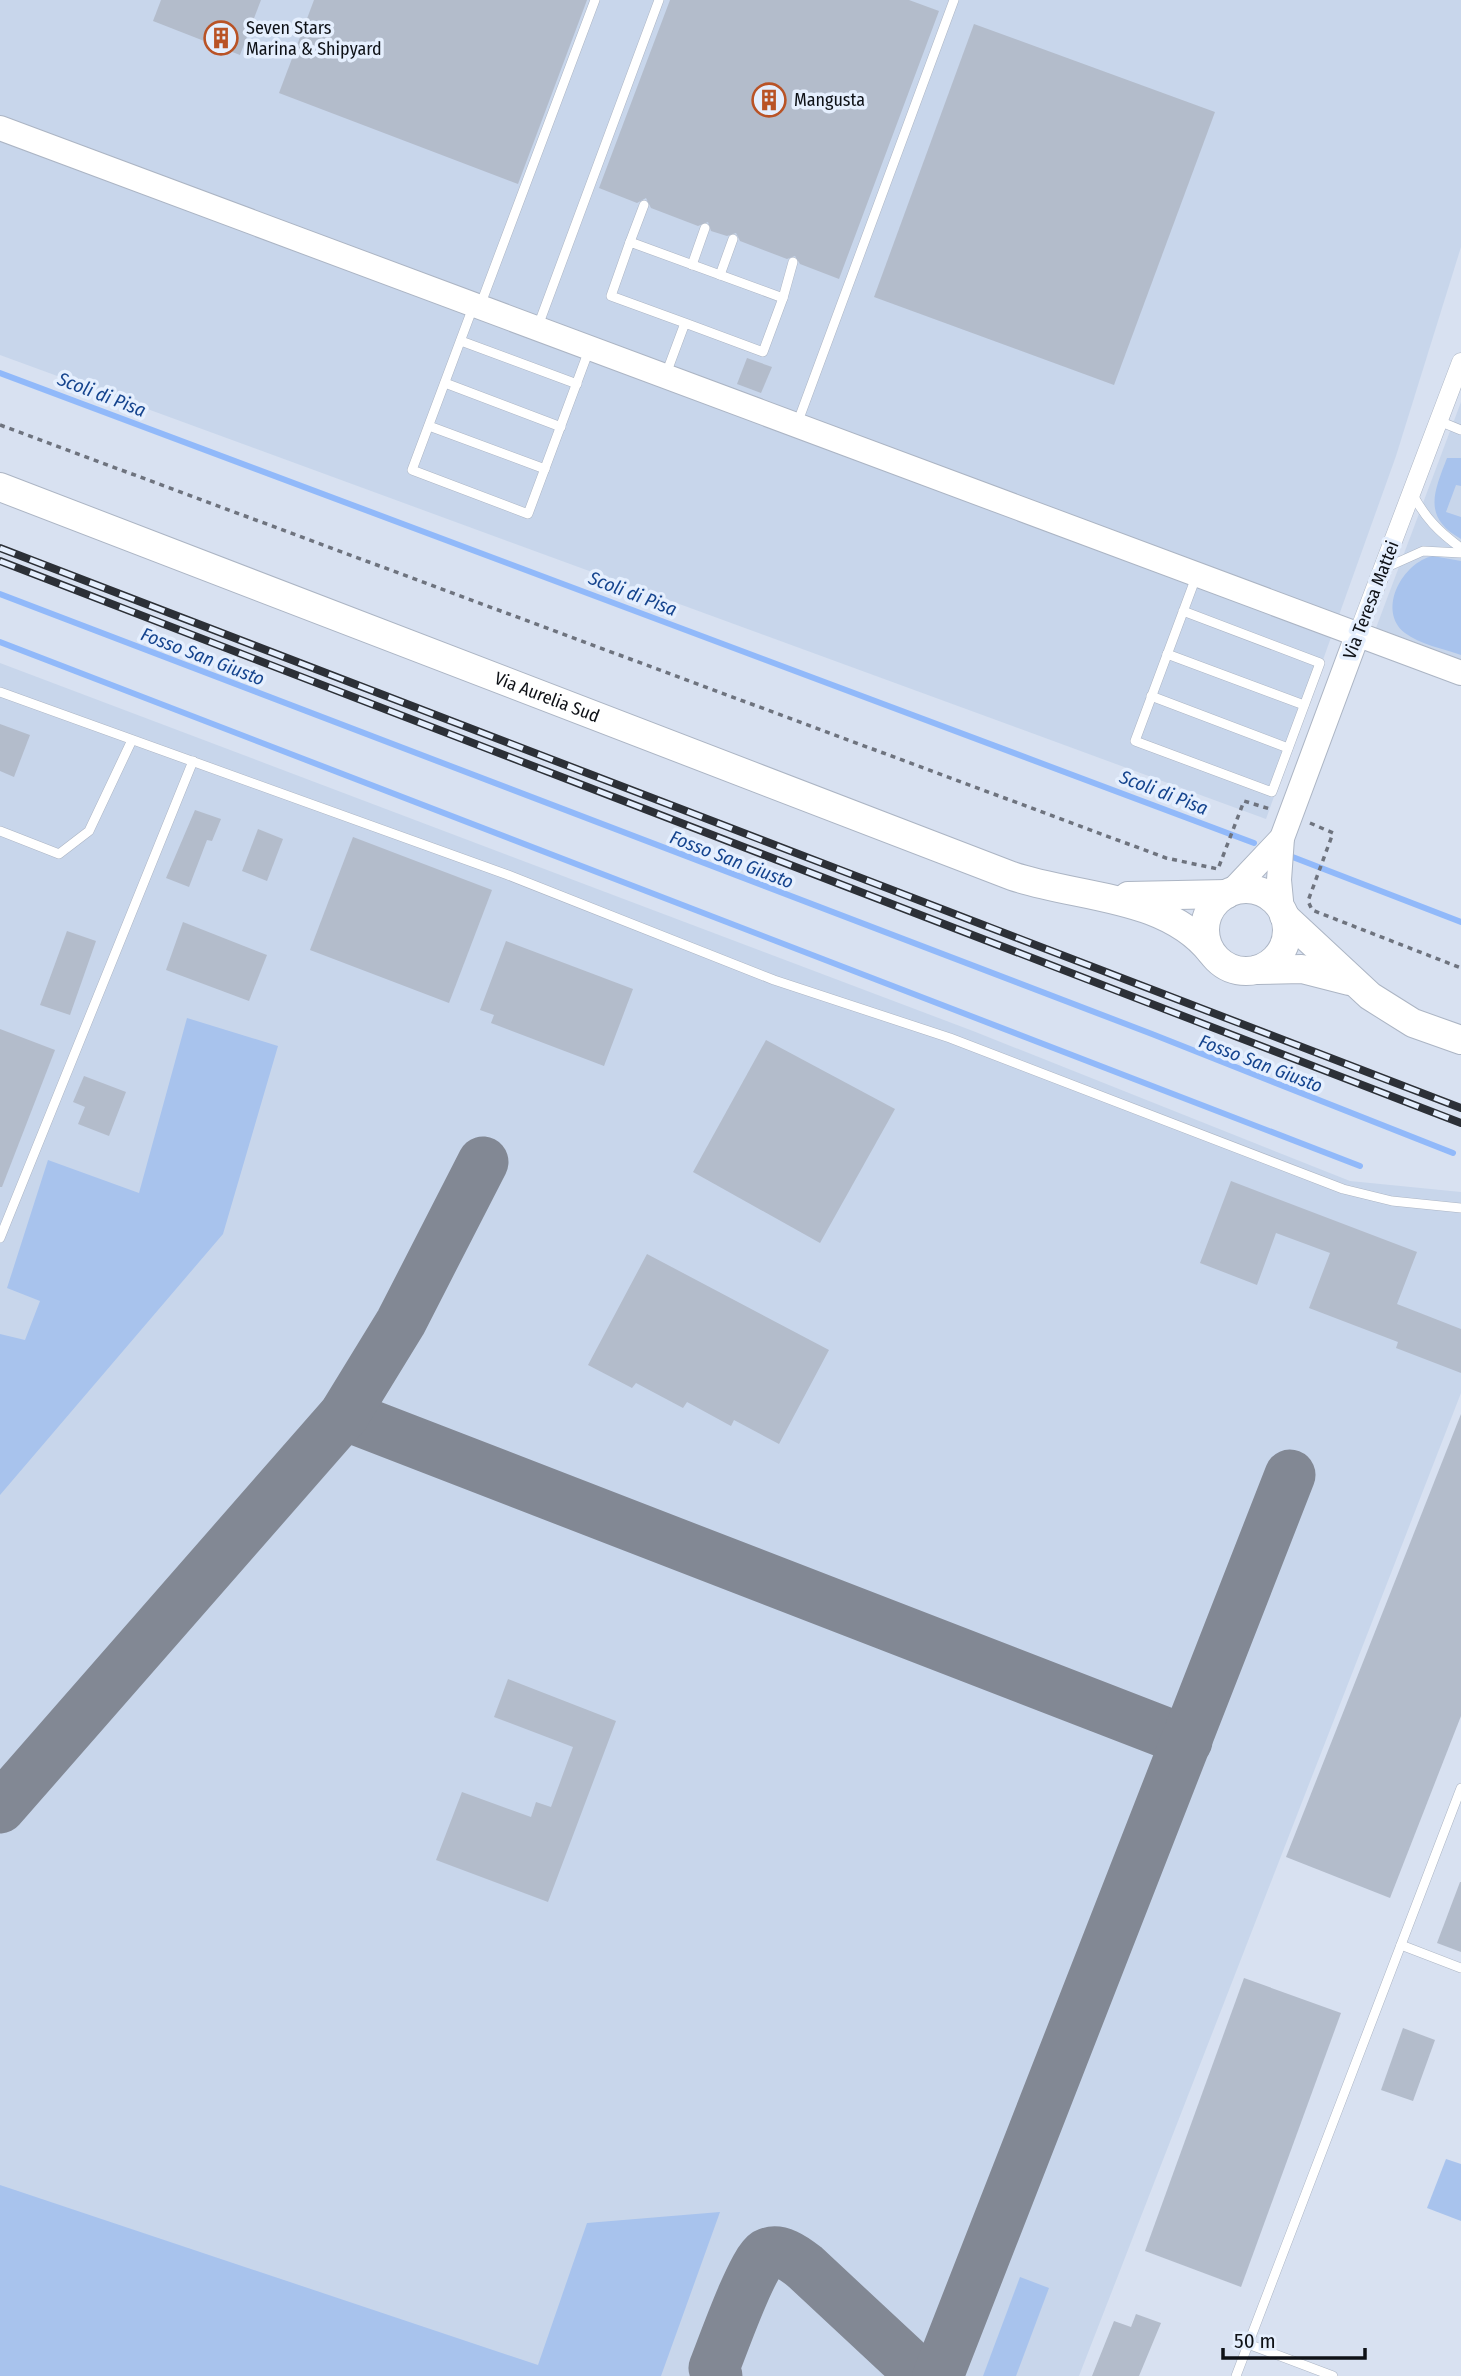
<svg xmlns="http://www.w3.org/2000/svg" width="1461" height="2376" font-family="'Fira Sans Condensed',sans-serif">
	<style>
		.built { fill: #c8d6eb }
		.green { fill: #a8c3ed }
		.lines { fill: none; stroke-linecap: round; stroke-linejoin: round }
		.stream { stroke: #91b9fa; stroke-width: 6 }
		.taxiway { stroke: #828894; stroke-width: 51 }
		.building { fill: #b3bccb }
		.lane-casing { stroke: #acb5c4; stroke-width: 10 }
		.street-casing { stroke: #acb5c4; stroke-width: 19 }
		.secondary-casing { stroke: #acb5c4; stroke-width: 26 }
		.primary-casing { stroke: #acb5c4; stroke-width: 30 }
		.path { stroke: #6e737e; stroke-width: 3.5; stroke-dasharray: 5 5; stroke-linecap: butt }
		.lane { stroke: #fff; stroke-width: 9 }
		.street { stroke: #fff; stroke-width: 18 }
		.secondary { stroke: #fff; stroke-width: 24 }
		.primary { stroke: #fff; stroke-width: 28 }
		.rail-casing { stroke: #2c3037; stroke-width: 8 }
		.rail { stroke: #e5effe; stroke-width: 5; stroke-dasharray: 16; stroke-linecap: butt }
		.labels { text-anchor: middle; stroke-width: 7; stroke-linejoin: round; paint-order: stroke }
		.poi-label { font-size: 18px; fill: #0e1116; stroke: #e5effe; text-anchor: start }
		.street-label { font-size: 18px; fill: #0e1116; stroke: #e5effe }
		.water-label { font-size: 19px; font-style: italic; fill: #15448e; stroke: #e5effe }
	</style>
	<rect width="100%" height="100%" fill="#d8e1f1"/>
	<g class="built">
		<polygon points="0,0 1461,0 1461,247 1396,456 1266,819 0,355"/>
		<polygon points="1461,402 1461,659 1376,628"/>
		<polygon points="0,663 973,1031 1350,1181 1461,1192 1461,1393 1079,2376 0,2376"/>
	</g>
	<g class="green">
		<path d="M1447,458H1461V486L1456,485L1446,512L1461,517V539C1422,517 1434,492 1447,458Z"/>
		<path d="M1433,556L1461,561V655C1444,649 1419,644 1405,633C1376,610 1403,562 1433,556Z"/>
		<polygon points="187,1018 278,1046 223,1234 0,1495 0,1334 25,1340 40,1301 7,1288 48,1160 139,1193"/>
		<polygon points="1446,2159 1461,2164 1461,2221 1427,2208"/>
		<polygon points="0,2185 538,2365 587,2223 720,2212 661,2376 0,2376"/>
		<polygon points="1020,2277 1049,2288 1016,2376 983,2376"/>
	</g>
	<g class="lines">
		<g class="stream">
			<polyline points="0,373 1254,843"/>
			<polyline points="0,594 1152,1034 1453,1153"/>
			<polyline points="0,642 1360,1166"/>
			<polyline points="1290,856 1461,922"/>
		</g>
		<g class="taxiway">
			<polyline points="344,1415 1187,1741"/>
			<polyline points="0,1808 344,1415 401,1322 483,1162"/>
			<path d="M717,2376L714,2368C722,2348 752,2263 766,2254C779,2247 795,2259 805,2267L922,2376"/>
			<polyline points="938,2376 1290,1475"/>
		</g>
	</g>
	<g class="building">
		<polygon points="161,0 261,0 240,55 153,21"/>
		<polygon points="314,0 587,0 518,184 279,93"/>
		<polygon points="670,0 909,0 939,11 839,279 800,264 795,256 787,259 740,241 736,233 727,236 711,231 708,222 698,226 651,208 646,198 637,203 599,188"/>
		<polygon points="974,24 1215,112 1114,385 874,297"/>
		<polygon points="747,358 772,367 761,393 737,384"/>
		<polygon points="0,724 30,735 14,777 0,771"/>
		<polygon points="195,810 221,819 212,841 207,840 189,887 166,878"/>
		<polygon points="258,829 283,839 267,881 242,871"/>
		<polygon points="353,837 492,890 449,1003 310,950"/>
		<polygon points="183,922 267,955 249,1001 166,970"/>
		<polygon points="67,931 96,941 70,1015 40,1005"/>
		<polygon points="506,941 633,989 604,1066 491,1023 494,1015 480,1010"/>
		<polygon points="0,1029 55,1050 2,1187 0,1187"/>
		<polygon points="766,1040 895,1109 820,1243 693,1172"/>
		<polygon points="84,1076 126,1092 109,1136 78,1124 85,1107 73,1102"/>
		<polygon points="1231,1181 1417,1252 1397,1304 1461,1329 1461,1373 1396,1348 1398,1342 1309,1308 1330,1253 1276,1233 1257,1285 1200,1263"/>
		<polygon points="647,1254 829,1350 779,1444 734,1420 731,1426 687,1402 683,1408 636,1383 632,1388 588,1365"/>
		<polygon points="1461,1414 1461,1716 1390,1898 1286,1857"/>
		<polygon points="508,1679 616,1721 548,1902 436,1860 462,1792 531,1817 536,1802 551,1807 573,1747 494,1717"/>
		<polygon points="1460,1882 1461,1882 1461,1952 1437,1943"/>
		<polygon points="1244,1978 1341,2013 1241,2287 1145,2251"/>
		<polygon points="1403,2028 1435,2040 1413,2101 1381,2090"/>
		<polygon points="1136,2314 1161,2323 1139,2376 1092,2376 1114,2321 1131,2327"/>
	</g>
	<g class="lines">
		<defs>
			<g id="lane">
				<polyline points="630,242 644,205"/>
				<polyline points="692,265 705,228"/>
				<polyline points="720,275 733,239"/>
				<polyline points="783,298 793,262"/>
				<polyline points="480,306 595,0"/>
				<polyline points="473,307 412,470 528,514 589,350"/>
				<polyline points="538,326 659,0"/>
				<polyline points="461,341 577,384"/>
				<polyline points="666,374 685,323 763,352 783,298 630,242 611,296 685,323"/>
				<polyline points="445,383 561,427"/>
				<polyline points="1439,421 1461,430"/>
				<polyline points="797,424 954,0"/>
				<polyline points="429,426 545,469"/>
				<path d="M1412,493C1425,518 1439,532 1461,548"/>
				<polyline points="1385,568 1423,551 1461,553"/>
				<polyline points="1183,611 1320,663 1272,792 1135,741 1196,577"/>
				<polyline points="1167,654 1304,705"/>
				<polyline points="0,692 508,875 774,980 950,1038 1343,1189 1392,1201 1461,1208"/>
				<polyline points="1151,696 1288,748"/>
				<polyline points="0,831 59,854 89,831 132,740"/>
				<polyline points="0,1238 193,761"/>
				<polyline points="1401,1945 1461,1968"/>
				<polyline points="1248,2344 1333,2376"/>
				<polyline points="1236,2376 1461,1788"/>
			</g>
			<polyline id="street" points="1357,636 1461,362"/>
			<g id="secondary">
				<polyline points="0,128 1461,673"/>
				<polyline points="1232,891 1282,838"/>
				<polyline points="1282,911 1279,880 1282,838 1357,636"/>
			</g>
			<g id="primary">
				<path id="s1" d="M0,487L1012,876C1077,898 1166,895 1211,952"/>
				<circle cx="1246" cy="930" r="41"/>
				<polyline points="1128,896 1227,894"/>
				<polyline points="1284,916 1370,996 1413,1023 1461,1040"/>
				<polyline points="1256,970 1302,969 1349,981"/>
			</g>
		</defs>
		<use href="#lane" class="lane-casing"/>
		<use href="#street" class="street-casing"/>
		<use href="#secondary" class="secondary-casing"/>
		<use href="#primary" class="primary-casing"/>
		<g class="path">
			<polyline points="0,425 1166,858 1218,869 1244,801 1270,809"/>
			<polyline points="1310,823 1333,833 1308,901 1312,910 1461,968"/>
		</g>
		<use href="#lane" class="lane"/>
		<use href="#street" class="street"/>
		<use href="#secondary" class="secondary"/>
		<use href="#primary" class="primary"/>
		<defs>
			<g id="rail">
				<polyline points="0,548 1461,1108"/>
				<polyline points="0,561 1461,1123"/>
			</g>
		</defs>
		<use href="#rail" class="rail-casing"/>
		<use href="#rail" class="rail"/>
	</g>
	<defs>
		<symbol id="building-ring" viewBox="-11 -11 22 22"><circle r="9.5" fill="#e5effe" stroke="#b95326" stroke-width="1.5"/><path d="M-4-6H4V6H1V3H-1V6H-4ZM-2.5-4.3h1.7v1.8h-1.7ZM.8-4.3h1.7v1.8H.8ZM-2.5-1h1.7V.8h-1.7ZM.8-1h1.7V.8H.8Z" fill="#b95326"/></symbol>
	</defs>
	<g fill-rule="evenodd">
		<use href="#building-ring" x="202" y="19" width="38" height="38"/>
		<use href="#building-ring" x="750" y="81" width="38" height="38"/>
	</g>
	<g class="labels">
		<g class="poi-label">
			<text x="246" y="34">Seven Stars<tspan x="246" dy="21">Marina &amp; Shipyard</tspan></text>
			<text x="794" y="106">Mangusta</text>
		</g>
		<g class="street-label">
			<text transform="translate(1371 600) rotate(-69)" y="6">Via Teresa Mattei</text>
			<text dy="6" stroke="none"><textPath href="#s1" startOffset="586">Via Aurelia Sud</textPath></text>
		</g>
		<g class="water-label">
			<text transform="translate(102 394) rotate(21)" y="7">Scoli di Pisa</text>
			<text transform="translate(633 593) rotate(21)" y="7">Scoli di Pisa</text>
			<text transform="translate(203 656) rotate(21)" y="7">Fosso San Giusto</text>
			<text transform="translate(1164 792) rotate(21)" y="7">Scoli di Pisa</text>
			<text transform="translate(732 859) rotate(21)" y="7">Fosso San Giusto</text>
			<text transform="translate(1261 1063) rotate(21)" y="7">Fosso San Giusto</text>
		</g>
	</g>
	<path d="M1223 2348v10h142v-10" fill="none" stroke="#0e1116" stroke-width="3.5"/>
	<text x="1234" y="2348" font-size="21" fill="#0e1116" stroke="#e5effe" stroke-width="5" paint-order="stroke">50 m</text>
</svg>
